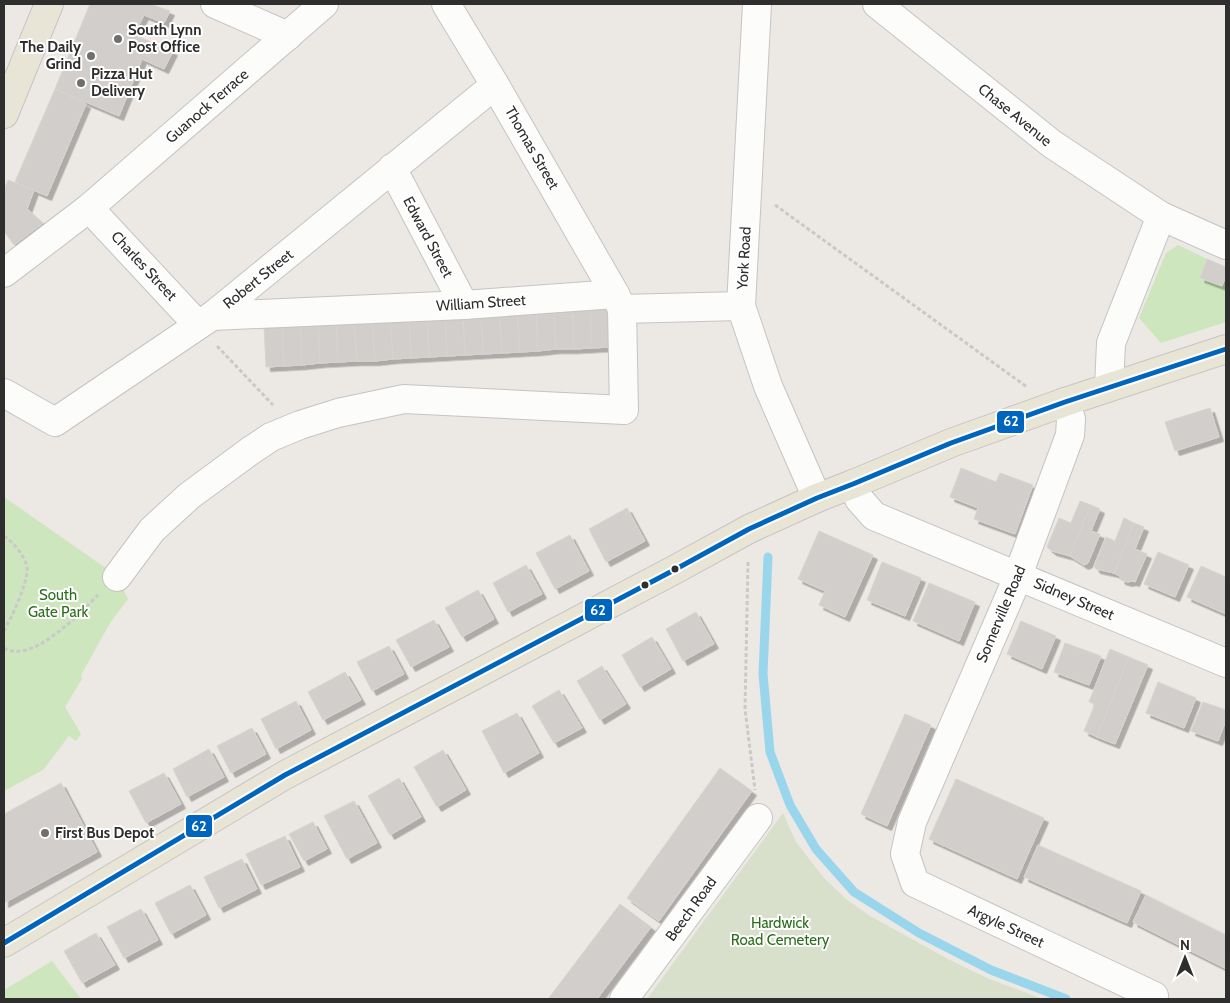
<svg xmlns="http://www.w3.org/2000/svg" width="1230" height="1003" font-family="Cabin,sans-serif">
	<style>
		.green { fill: #cee6be }
		.cemetery { fill: #d8e0cc }
		.lines { fill: none; stroke-linecap: round; stroke-linejoin: round }
		.stream { stroke: #99d6ec; stroke-width: 9 }
		.building { fill: #d1cecb; stroke: #d7d4d0; filter: url(#shadow) }
		.minor-casing { stroke: #c5c4c5; stroke-width: 30 }
		.major-casing { stroke: #c6c5c4; stroke-width: 30 }
		.path { stroke: #c9c9c8; stroke-width: 3; stroke-dasharray: 4 2.5; stroke-linecap: butt }
		.minor { stroke: #fcfcfb; stroke-width: 28 }
		.major { stroke: #e8e4d6; stroke-width: 28 }
		.bus-1-casing { stroke: #fff; stroke-width: 9 }
		.bus-1 { stroke: #0065bd; stroke-width: 5 }
		.poi-dot { fill: #706f6e; stroke: #fff; stroke-width: 2 }
		.bus-dot { fill: #2e2e2e; stroke: #fff; stroke-width: 2 }
		.labels { text-anchor: middle; stroke-width: 4; stroke-linejoin: round; paint-order: stroke }
		.poi-label { font-size: 15px; font-weight: bold; fill: #2e2e2e; stroke: #fff; text-anchor: start }
		.street-label { font-size: 15px; fill: #2e2e2e; stroke: #fff }
		.park-label { font-size: 15px; fill: #2c6e1b; stroke: #fff }
		.line-badge { stroke: #fff; stroke-width: 2 }
		.badge-label { font-size: 14px; text-anchor: middle; font-weight: bold; fill: #fff }
	</style>
	<defs>
		<filter id="shadow"><feDropShadow dx="4.5" dy="4.5" stdDeviation="0" flood-color="#0004"/></filter>
	</defs>
	<rect width="100%" height="100%" fill="#ece8e4"/>
	<g class="green">
		<polygon points="1178,245 1207,259 1200,278 1222,286 1226,276 1226,322 1161,343 1139,318 1166,253"/>
		<polygon points="4,497 110,571 117,577 128,599 110,623 81,675 82,679 65,707 81,734 76,741 69,736 43,770 4,791"/>
		<polygon points="52,961 81,999 4,999 4,990"/>
	</g>
	<polygon class="cemetery" points="783,813 796,842 824,878 846,899 870,916 948,959 987,978 1043,999 647,999"/>
	<g class="lines">
		<polyline class="stream" points="768,557 763,674 770,752 790,805 816,849 854,892 919,933 991,970 1066,999"/>
	</g>
	<g class="building">
		<polygon points="90,4 150,4 170,11 164,23 144,15 134,35 173,51 164,69 142,59 119,116 55,89"/>
		<polygon points="55,89 86,104 47,196 15,182"/>
		<polygon points="8,180 34,190 27,209 43,223 14,245 4,231 4,190"/>
		<polygon points="1207,259 1226,267 1226,276 1222,286 1200,278"/>
		<polygon points="608,305 610,347 592,348 590,306"/>
		<polygon points="590,306 592,348 574,349 572,307"/>
		<polygon points="572,307 574,349 556,349 554,309"/>
		<polygon points="554,309 556,349 538,351 536,310"/>
		<polygon points="536,310 538,351 520,352 517,311"/>
		<polygon points="517,311 520,352 502,353 499,312"/>
		<polygon points="499,312 502,353 483,354 481,313"/>
		<polygon points="481,313 483,354 465,355 463,314"/>
		<polygon points="463,314 465,355 447,356 445,315"/>
		<polygon points="445,315 447,356 429,357 427,316"/>
		<polygon points="427,316 429,357 411,358 409,317"/>
		<polygon points="409,317 411,358 393,359 390,318"/>
		<polygon points="390,318 393,359 375,361 372,319"/>
		<polygon points="372,319 375,361 357,361 354,320"/>
		<polygon points="354,320 357,361 338,362 336,321"/>
		<polygon points="336,321 338,362 320,363 318,323"/>
		<polygon points="318,323 320,363 302,365 300,324"/>
		<polygon points="282,324 284,366 266,367 264,325"/>
		<polygon points="282,324 300,324 302,365 284,366"/>
		<polygon points="1210,408 1219,437 1175,451 1165,422"/>
		<polygon points="961,468 996,482 1000,473 1033,485 1015,534 974,519 978,508 950,497"/>
		<polygon points="1080,501 1091,505 1070,556 1052,551 1047,547 1059,518 1071,523"/>
		<polygon points="1091,505 1100,509 1091,531 1100,534 1088,563 1084,565 1070,556"/>
		<polygon points="627,508 645,541 606,562 589,529"/>
		<polygon points="1124,518 1134,523 1114,573 1096,569 1094,566 1106,537 1115,541"/>
		<polygon points="1134,523 1144,527 1135,549 1147,554 1135,582 1132,581 1128,582 1121,580 1120,576 1114,573"/>
		<polygon points="819,531 873,555 845,617 819,605 825,591 798,579"/>
		<polygon points="570,535 589,571 555,589 536,553"/>
		<polygon points="1158,552 1189,565 1175,597 1144,584"/>
		<polygon points="882,562 921,578 905,616 867,600"/>
		<polygon points="526,565 542,594 508,612 493,583"/>
		<polygon points="1201,566 1226,577 1226,614 1187,597"/>
		<polygon points="929,583 975,602 959,641 913,621"/>
		<polygon points="478,590 494,619 462,637 445,608"/>
		<polygon points="696,612 714,644 683,661 666,629"/>
		<polygon points="434,620 449,647 411,667 396,640"/>
		<polygon points="1021,621 1056,636 1042,669 1007,654"/>
		<polygon points="652,637 671,669 640,687 622,655"/>
		<polygon points="1065,643 1101,656 1089,685 1054,672"/>
		<polygon points="389,646 404,674 372,691 357,662"/>
		<polygon points="1110,649 1129,657 1097,737 1084,731 1095,704 1089,702"/>
		<polygon points="1129,657 1148,665 1115,744 1097,737"/>
		<polygon points="602,666 626,704 600,720 577,681"/>
		<polygon points="345,672 361,700 323,720 308,692"/>
		<polygon points="1158,682 1196,698 1184,728 1146,713"/>
		<polygon points="559,690 582,728 554,743 532,706"/>
		<polygon points="296,701 311,730 276,749 261,719"/>
		<polygon points="1203,702 1226,710 1226,720 1218,741 1191,731"/>
		<polygon points="517,713 539,753 504,773 482,731"/>
		<polygon points="905,714 931,725 887,826 861,814"/>
		<polygon points="252,728 266,754 231,773 217,746"/>
		<polygon points="209,749 224,777 187,797 173,769"/>
		<polygon points="443,750 466,790 437,807 414,767"/>
		<polygon points="720,768 752,791 659,921 627,898"/>
		<polygon points="164,773 181,804 146,823 129,791"/>
		<polygon points="399,778 421,817 390,835 368,796"/>
		<polygon points="956,779 1044,818 1017,879 929,839"/>
		<polygon points="61,783 97,852 4,903 4,814"/>
		<polygon points="354,801 377,843 347,859 324,816"/>
		<polygon points="313,822 327,849 304,861 289,834"/>
		<polygon points="285,836 300,867 261,885 246,854"/>
		<polygon points="1038,845 1141,891 1127,923 1024,877"/>
		<polygon points="242,859 257,889 219,908 204,877"/>
		<polygon points="190,885 206,915 171,934 155,903"/>
		<polygon points="1146,895 1226,935 1225,968 1133,922"/>
		<polygon points="620,904 651,927 597,999 548,999"/>
		<polygon points="141,909 158,940 124,958 107,927"/>
		<polygon points="96,933 115,965 82,983 64,951"/>
	</g>
	<g class="lines">
		<defs>
			<g id="minor">
				<polyline points="215,4 288,36"/>
				<polyline points="446,4 495,85 615,294"/>
				<polyline points="757,4 741,306 768,386 817,498"/>
				<polyline points="877,4 1052,144 1161,216 1226,245"/>
				<polyline points="392,168 464,305"/>
				<polyline points="89,208 198,325"/>
				<polyline points="4,273 89,208 324,4"/>
				<polyline points="212,316 464,305 615,294 622,309 741,306"/>
				<polyline points="1109,387 1111,343 1161,216"/>
				<polyline points="4,393 55,422 212,316 495,85"/>
				<polyline points="1065,402 1071,419 1070,435 1014,586 912,822 905,854 915,883 1154,996"/>
				<polyline points="853,484 859,499 874,516 1226,663"/>
				<polyline points="117,577 152,530 189,496 250,451 271,437 300,425 338,413 404,399 624,410 622,309"/>
				<polyline points="624,999 758,818"/>
			</g>
			<g id="major">
				<polyline points="4,114 49,4"/>
				<polyline points="4,943 285,775 676,569 749,529 817,498 853,484 951,443 1065,402 1226,349"/>
			</g>
		</defs>
		<use href="#minor" class="minor-casing"/>
		<use href="#major" class="major-casing"/>
		<g class="path">
			<polyline points="775,205 1027,387"/>
			<polyline points="217,346 273,405"/>
			<path d="M4,536C13,542 29,560 27,572C25,589 12,616 4,631"/>
			<polyline points="748,562 745,709 755,790"/>
			<path d="M4,648C32,665 80,613 98,595"/>
		</g>
		<use href="#minor" class="minor"/>
		<use href="#major" class="major"/>
		<defs>
			<polyline id="bus-1" points="4,943 285,775 676,569 749,529 817,498 853,484 951,443 1065,402 1226,349"/>
		</defs>
		<use href="#bus-1" class="bus-1-casing"/>
		<use href="#bus-1" class="bus-1"/>
	</g>
	<g class="poi-dot">
		<circle cx="118" cy="39" r="5"/>
		<circle cx="91" cy="56" r="5"/>
		<circle cx="81" cy="83" r="5"/>
		<circle cx="45" cy="833" r="5"/>
	</g>
	<g class="bus-dot">
		<circle cx="675" cy="569" r="4.5"/>
		<circle cx="645" cy="585" r="4.5"/>
	</g>
	<g class="labels">
		<g class="poi-label">
			<text x="128" y="35">South Lynn<tspan x="128" dy="17">Post Office</tspan></text>
			<text x="81" y="52" text-anchor="end">The Daily<tspan x="81" dy="17">Grind</tspan></text>
			<text x="91" y="79">Pizza Hut<tspan x="91" dy="17">Delivery</tspan></text>
			<text x="55" y="838">First Bus Depot</text>
		</g>
		<g class="street-label">
			<text transform="translate(207 106) rotate(-41)" y="5">Guanock Terrace</text>
			<text transform="translate(1015 115) rotate(39)" y="5">Chase Avenue</text>
			<text transform="translate(532 148) rotate(60)" y="5">Thomas Street</text>
			<text transform="translate(428 237) rotate(62)" y="5">Edward Street</text>
			<text transform="translate(744 258) rotate(-87)" y="5">York Road</text>
			<text transform="translate(144 266) rotate(47)" y="5">Charles Street</text>
			<text transform="translate(258 279) rotate(-39)" y="5">Robert Street</text>
			<text transform="translate(481 303) rotate(-4)" y="5">William Street</text>
			<text transform="translate(1074 599) rotate(23)" y="5">Sidney Street</text>
			<text transform="translate(1001 614) rotate(-67)" y="5">Somerville Road</text>
			<text transform="translate(691 909) rotate(-54)" y="5">Beech Road</text>
			<text transform="translate(1006 926) rotate(25)" y="5">Argyle Street</text>
		</g>
		<g class="park-label">
			<text x="58" y="600">South<tspan x="58" dy="17">Gate Park</tspan></text>
			<text x="780" y="928">Hardwick<tspan x="780" dy="17">Road Cemetery</tspan></text>
		</g>
	</g>
	<g class="line-badge">
		<rect x="996" y="410" width="29" height="24" rx="5" fill="#0065bd"/>
		<rect x="584" y="598" width="29" height="24" rx="5" fill="#0065bd"/>
		<rect x="185" y="814" width="28" height="24" rx="5" fill="#0065bd"/>
	</g>
	<g class="badge-label">
		<text x="1011" y="426">62</text>
		<text x="598" y="615">62</text>
		<text x="199" y="831">62</text>
	</g>
	<rect width="1230" height="1003" fill="none" stroke="#2e2e2e" stroke-width="10"/>
	<g transform="translate(1185 958)" stroke="#ffffff" stroke-width="4" paint-order="stroke">
	<path d="M0-4L9 19L0 12L-9 19Z" fill="#2e2e2e"/>
	<text y="-8" font-size="14" font-weight="bold" text-anchor="middle" fill="#2e2e2e">N</text>
	</g>
</svg>
